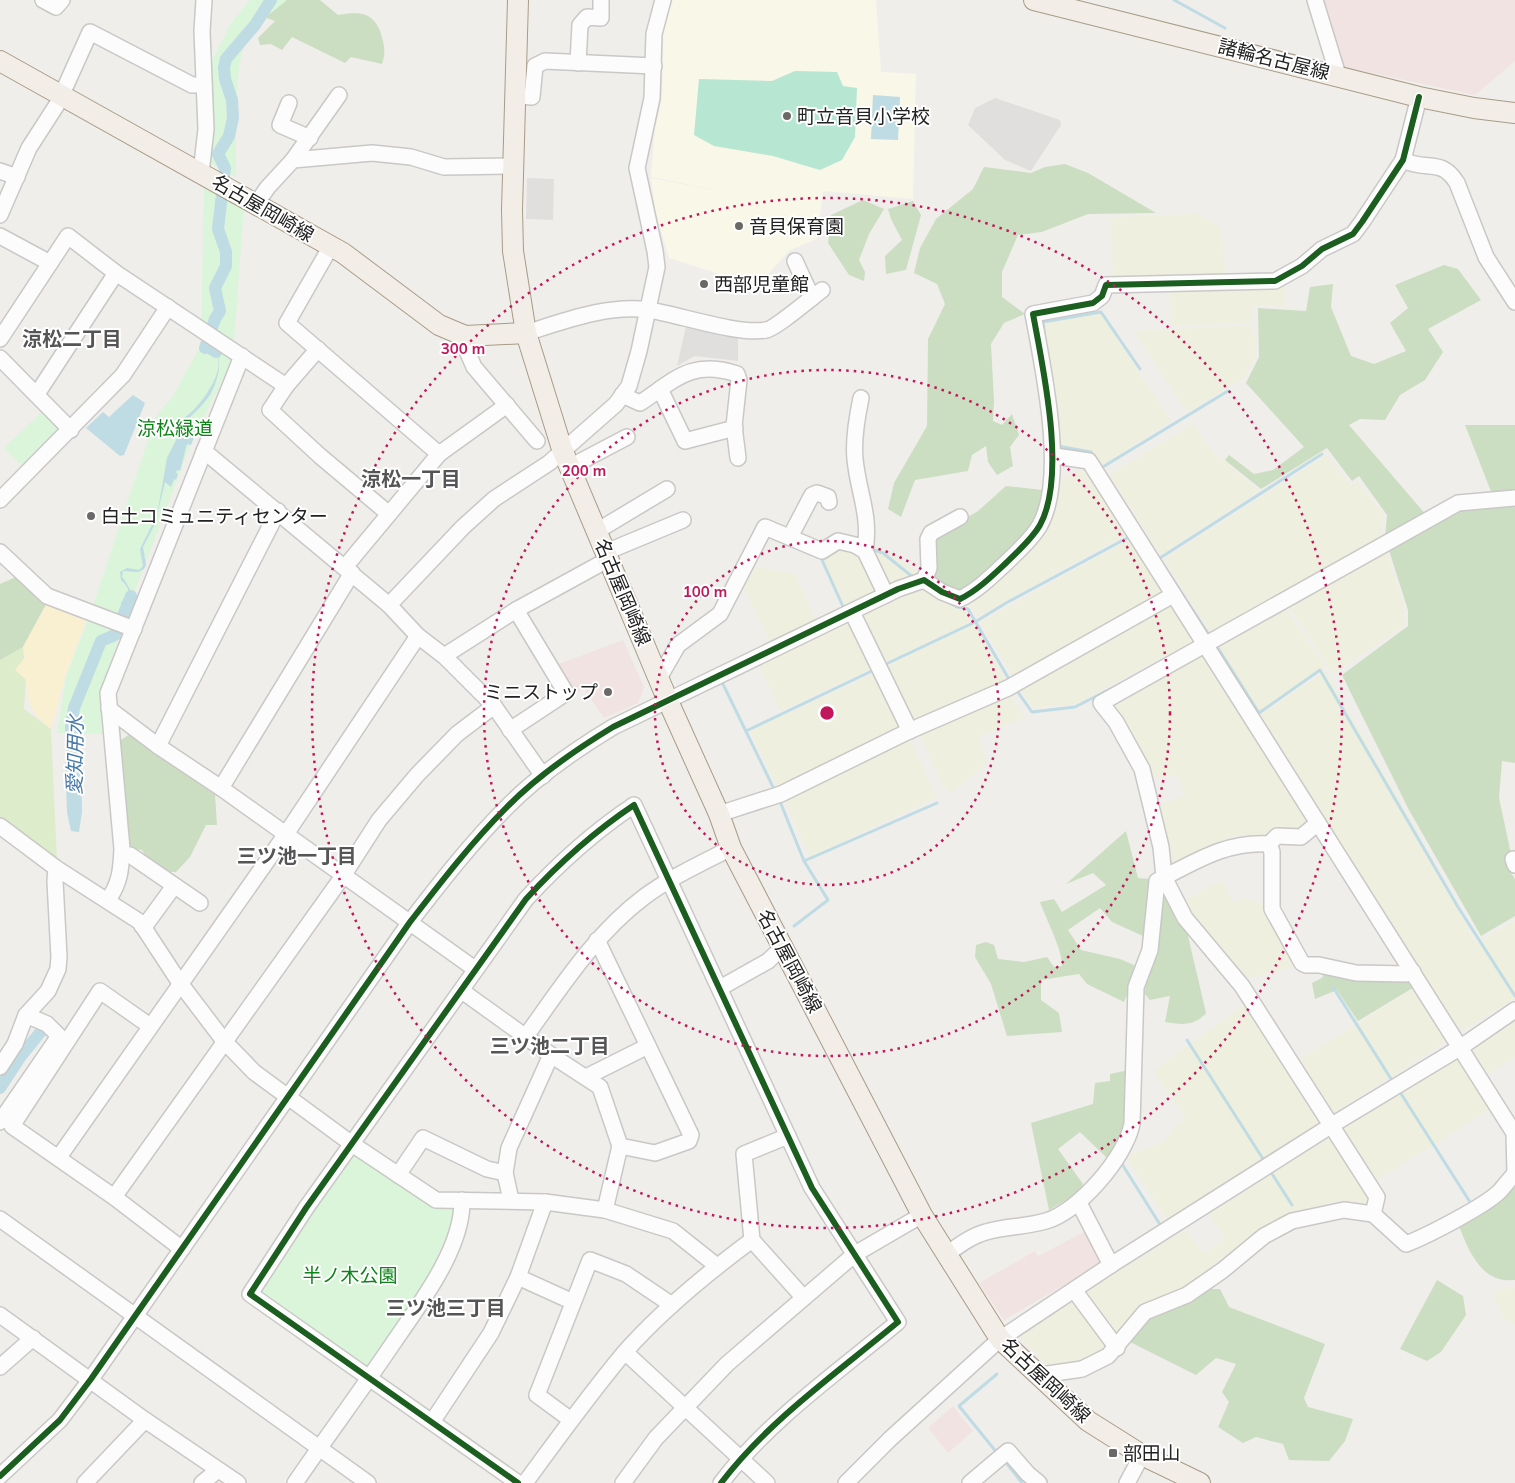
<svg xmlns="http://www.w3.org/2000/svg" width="1515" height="1483" font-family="Mulish,'Noto Sans JP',sans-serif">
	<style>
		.commercial { fill: #f1e3e1 }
		.education { fill: #f8f7e8 }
		.farmland { fill: #efefdf }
		.grass { fill: #ddeccb }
		.forest { fill: #cbdec1 }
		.sand { fill: #f8f0d0 }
		.park { fill: #daf5da }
		.pitch { fill: #b7e6d2 }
		.parking { fill: #e0dfde }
		.water { fill: #bfdbe3 }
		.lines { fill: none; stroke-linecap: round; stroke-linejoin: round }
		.stream { stroke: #bfdbe3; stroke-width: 3 }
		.canal { stroke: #bfdbe3; stroke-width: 12 }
		.minor-casing { stroke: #c9c8c7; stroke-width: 18 }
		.major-casing { stroke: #a79c86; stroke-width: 22 }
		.minor { stroke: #fdfcfc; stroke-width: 15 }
		.major { stroke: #f3ede7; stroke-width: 20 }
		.cycleway-casing { stroke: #fff; stroke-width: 9 }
		.cycleway { stroke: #1b5e20; stroke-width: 6 }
		.ring { fill: none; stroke: #c2185b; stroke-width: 2.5; stroke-dasharray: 2.5 5 }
		.poi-dot { fill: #6a6968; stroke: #fff; stroke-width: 2 }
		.labels { text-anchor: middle; stroke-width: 4; stroke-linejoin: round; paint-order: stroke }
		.street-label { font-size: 19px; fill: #222; stroke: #fff }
		.poi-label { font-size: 19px; fill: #222; stroke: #fff; text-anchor: start }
		.park-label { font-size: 19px; fill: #0c8416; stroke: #fff }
		.neighbourhood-label { font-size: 20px; font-weight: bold; fill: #555; stroke: #fff }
		.water-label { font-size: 20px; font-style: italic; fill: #4a7aab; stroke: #fff }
		.centre { fill: #c2185b; stroke: #fff; stroke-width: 2.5 }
		.ring-label { font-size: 15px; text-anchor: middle; font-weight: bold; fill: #c2185b; stroke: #fff; stroke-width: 4; stroke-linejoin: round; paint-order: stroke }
	</style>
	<rect width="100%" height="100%" fill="#f0eeeb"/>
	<g class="commercial">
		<polygon points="1319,0 1515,0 1515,61 1475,95 1339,66"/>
		<polygon points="623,640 644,687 638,703 604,718 584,689 574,694 556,665"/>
		<polygon points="1086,1231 1100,1255 1100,1264 1004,1320 979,1283 1035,1251 1038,1256"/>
		<polygon points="953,1406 973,1431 948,1453 928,1428"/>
	</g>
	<polygon class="education" points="673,0 876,0 881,72 916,74 913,199 823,191 817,239 790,250 754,289 729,277 669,258 655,210 651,178 740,195 651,177 655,128 662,99 663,28"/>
	<g class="farmland">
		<polygon points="1198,214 1221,228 1226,276 1113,278 1110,217"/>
		<polygon points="1284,281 1286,307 1254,305 1254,323 1169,326 1169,285"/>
		<polygon points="1101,314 1171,421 1102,465 1096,456 1059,450 1044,318"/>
		<polygon points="1254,325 1256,355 1244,378 1187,412 1134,331"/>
		<polygon points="1193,424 1211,450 1259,491 1161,555 1109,475"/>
		<polygon points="1327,455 1350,485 1357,481 1384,515 1380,540 1210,632 1164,559"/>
		<polygon points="1088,467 1128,533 977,617 967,600 1050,515 1057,500 1061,479"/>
		<polygon points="1132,538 1167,593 1013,677 980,622"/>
		<polygon points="842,545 860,550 880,591 846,608 823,560 825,555"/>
		<polygon points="878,546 920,573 887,587 868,548"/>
		<polygon points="1386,549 1404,607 1405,625 1333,674 1287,604"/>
		<polygon points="751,566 795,574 817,622 770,643 742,584"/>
		<polygon points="926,583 962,602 972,621 884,663 860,612"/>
		<polygon points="1173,602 1199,638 1076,704 1033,708 1018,687"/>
		<polygon points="1284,606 1326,667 1258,714 1212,643"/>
		<polygon points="851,616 875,667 780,711 757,661"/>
		<polygon points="974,624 1007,682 913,724 886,667"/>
		<polygon points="1206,653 1313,819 1290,832 1279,827 1268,835 1234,836 1171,863 1158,805 1185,795 1177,775 1153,778 1111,702"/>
		<polygon points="1326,671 1410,818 1476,944 1515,920 1515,998 1461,1031 1321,816 1260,715"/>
		<polygon points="877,672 904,729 778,789 750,731"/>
		<polygon points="1007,692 1025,717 979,736 987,763 952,793 943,786 918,732"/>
		<polygon points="910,739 937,797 810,857 783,797"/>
		<polygon points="1223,880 1233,902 1247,898 1268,906 1300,966 1245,979 1191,913 1185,900"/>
		<polygon points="1415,988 1448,1040 1334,1113 1300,1059"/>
		<polygon points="1248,1002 1324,1120 1167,1219 1126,1157 1165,1141 1175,1125 1186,1120 1153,1071"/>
		<polygon points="1515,1016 1515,1057 1484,1077 1466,1048"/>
		<polygon points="1460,1053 1494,1107 1376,1181 1343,1128"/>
		<polygon points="1330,1137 1372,1198 1370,1204 1342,1200 1291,1213 1269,1222 1188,1285 1136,1310 1117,1338 1084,1292 1186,1230 1203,1254 1225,1238 1209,1214"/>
		<polygon points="1515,1288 1515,1325 1504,1319 1497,1306 1494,1294 1497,1289"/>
		<polygon points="1073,1298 1110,1347 1079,1363 1048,1366 1018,1335"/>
	</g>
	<polygon class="grass" points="23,647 26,680 24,709 51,729 57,860 0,820 0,660"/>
	<g class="forest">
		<path d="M277,0H320L338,15C364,10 377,14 383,41C385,50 385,55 382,64L351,57L345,63L292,37L282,50L271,44L260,45L258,38L275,21L264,17Z"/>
		<polygon points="1065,164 1088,173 1156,213 1088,214 1042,232 1018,235 1002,272 1002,297 1025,314 1004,323 991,344 994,401 993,421 1002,425 1012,414 1019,435 1010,447 1013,466 997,475 988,462 986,446 972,455 968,471 915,480 901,517 888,509 894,483 927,426 928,339 945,304 937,284 914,273 920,248 936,219 973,189 984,167 1031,173 1045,167"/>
		<polygon points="863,200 884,209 869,234 859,260 865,272 864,281 849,275 828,243 831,215"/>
		<polygon points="913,201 921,215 906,270 886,274 885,256 902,240 891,219 888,209"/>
		<polygon points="1444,265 1458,269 1481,300 1428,329 1443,352 1425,380 1400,395 1385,420 1360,419 1349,425 1427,516 1492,494 1465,425 1515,425 1515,763 1502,761 1499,798 1514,868 1511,873 1515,879 1515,916 1481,936 1409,810 1342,675 1408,626 1408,610 1385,538 1387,515 1359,476 1352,481 1327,448 1261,489 1225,460 1229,455 1254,474 1273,470 1304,447 1246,383 1259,357 1258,308 1306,311 1310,287 1333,284 1331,307 1351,356 1374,364 1406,351 1390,323 1408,308 1395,285"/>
		<path d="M1006,486L1043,490C1039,539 992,567 955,593L946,589L935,577L931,546L938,535L978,511Z"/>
		<polygon points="16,577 48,601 23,647 0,660 0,584"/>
		<path d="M130,734L215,795L217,825H206L190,857L176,872C156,872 152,866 142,850L128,848L118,742Z"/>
		<path d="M1126,831L1138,878L1151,879L1148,926L1143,936L1112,922L1100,908L1068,930L1081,950L1120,959L1134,965L1132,983L1124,1002L1087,984L1079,974L1041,980V1000L1059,1013L1062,1032L1007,1036L991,984L975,957L976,945L986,942L994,945L998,959L1024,962L1047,957L1054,967L1062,966C1063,951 1046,919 1040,902L1054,899L1062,912L1106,885L1093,873L1066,884Z"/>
		<path d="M1168,891L1185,923L1206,1013C1195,1026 1182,1025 1165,1022L1170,996L1150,1000L1144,993L1155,951L1161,893Z"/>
		<polygon points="1325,972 1396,978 1401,982 1411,980 1416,986 1358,1021 1337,990 1315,999 1312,983 1322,978"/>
		<path d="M1129,1070C1128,1109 1130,1125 1107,1158L1080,1132L1058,1149L1083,1184L1080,1192L1049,1210L1031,1123L1093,1104L1095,1083L1110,1081V1074Z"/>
		<path d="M1512,1184L1515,1188V1280C1481,1284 1469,1251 1458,1224Z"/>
		<polygon points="1437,1280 1463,1296 1466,1315 1441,1352 1427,1361 1400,1349"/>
		<path d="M1206,1289H1220L1229,1307L1325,1344L1304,1398L1308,1407L1353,1419L1345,1441L1329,1461L1289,1460L1283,1444L1256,1437L1243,1443L1218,1427L1229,1402L1222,1392L1236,1364L1216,1358L1196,1375L1130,1342C1149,1310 1174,1305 1206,1289Z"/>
	</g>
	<path class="sand" d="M48,601L88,615L65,677L51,729C30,712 29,706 26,680L15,670L25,657L23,647Z"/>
	<g class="park">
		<path d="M250,0H287C275,11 253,24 246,40C233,71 237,141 236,177L207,162L208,69L231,23Z"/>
		<polygon points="204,184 244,205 233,358 190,446 128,609 103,687 105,734 57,733 66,677 91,612 156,416 173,396 201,345"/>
		<polygon points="44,410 60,425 60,432 23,467 4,448"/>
		<polygon points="357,1155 425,1202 438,1207 451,1208 456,1214 424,1285 369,1366 362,1368 259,1294 259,1289 351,1156"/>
	</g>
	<polygon class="pitch" points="795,71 837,72 843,86 857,88 855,137 842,160 820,170 773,156 714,146 694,135 699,79 772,81"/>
	<g class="parking">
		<polygon points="995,98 1060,120 1061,125 1031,171 1005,160 968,125 975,108"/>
		<polygon points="527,178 554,179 553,220 526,219"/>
		<polygon points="687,322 738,333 738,361 695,356 677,366"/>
	</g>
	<g class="water">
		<polygon points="873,95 900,97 898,140 871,139"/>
		<path d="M203,345C229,347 218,381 210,395C204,404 196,411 188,419L195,428L192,436L194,437L191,445L187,444L180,471L177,470L176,473L178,474L176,480L174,479L171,487L165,482L155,524L143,547L146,565L144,569L138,572L123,571L122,577C130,587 134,595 130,608L125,610L122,608L121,602L130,601C130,592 128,586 121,580L120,572L127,568L139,570L143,566L140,549L157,515L167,458L177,438L189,425L185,417C200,408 236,359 209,349L206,352H202L201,348Z"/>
		<polygon points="133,395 145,403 124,455 120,456 86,428 103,412 109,417"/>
		<polygon points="65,753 81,753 82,812 79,832 71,831 67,812"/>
	</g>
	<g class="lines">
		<g class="stream">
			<polyline points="1174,0 1225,28"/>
			<polyline points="1045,340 1043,322 1101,312 1140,369"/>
			<polyline points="1057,446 1091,452 1094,457"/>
			<polyline points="1101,468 1228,391"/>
			<polyline points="871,549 883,553 914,578"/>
			<polyline points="1153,549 1211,638"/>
			<polyline points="828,556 822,560 845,611"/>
			<polyline points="1160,558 1322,454"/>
			<polyline points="947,601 957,607 968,609 1010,681"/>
			<polyline points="1216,645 1259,713 1320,670 1458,907 1515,996"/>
			<polyline points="884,665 975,622 1006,603 1129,537"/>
			<polyline points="721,680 775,791"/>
			<polyline points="1015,688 1032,712 1075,707 1120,684"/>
			<polyline points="746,731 876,669"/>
			<polyline points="779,799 804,861 828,900 794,926"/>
			<polyline points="804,861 937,803"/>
			<polyline points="1333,987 1393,1082"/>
			<polyline points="1187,1040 1265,1162"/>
			<polyline points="1398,1089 1470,1202"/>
			<polyline points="1122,1164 1159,1223"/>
			<polyline points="1269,1169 1292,1205"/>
			<polyline points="997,1374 959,1406 998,1454"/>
			<polyline points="1004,1460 1022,1483"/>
		</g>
		<g class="canal">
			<polyline points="216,352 208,347 205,348 215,319 220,311 215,288 226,266 226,252 218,229 225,168 218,154 229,136 233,118 232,100 225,79 224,68 226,59 255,25 271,0"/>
			<polyline points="74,768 71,727 74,708 101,641 115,635 131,596"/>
			<polyline points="0,1088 21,1056 43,1029"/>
		</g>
		<defs>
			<g id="minor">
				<polyline points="43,0 56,7 62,0"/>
				<polyline points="1315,0 1338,75"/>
				<polyline points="578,63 580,25 587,17 601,18 601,0"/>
				<polyline points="516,96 532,97 535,66 545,61 654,66"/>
				<polyline points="289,103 280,125 310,138"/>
				<polyline points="293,160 339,95"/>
				<path d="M1403,160C1427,172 1441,157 1457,183L1486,257L1515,302"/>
				<polyline points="0,171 17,177"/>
				<polyline points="201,173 206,129 202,31 204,0"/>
				<polyline points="256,204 268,187 293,160 372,153 411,157 444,167 512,166"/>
				<polyline points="0,215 29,148 58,103 90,32 192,85 204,85"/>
				<polyline points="0,236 50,263"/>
				<polyline points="331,246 287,323 439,454"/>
				<polyline points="795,261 812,298"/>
				<path d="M526,333C564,321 609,304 649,310C680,315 738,335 766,330C775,329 811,298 822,290"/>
				<polyline points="465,336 467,351 474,367 537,441"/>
				<polyline points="0,339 68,236 116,273 286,386"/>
				<polyline points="318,349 286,386 270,410 320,456 389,514"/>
				<polyline points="0,358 71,430"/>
				<polyline points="660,389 685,441 735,428"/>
				<polyline points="37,394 116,273"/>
				<path d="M622,395L640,403C675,380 691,359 737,374L739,380L734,426L738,458"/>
				<path d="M861,398C857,417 853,439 855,459C858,492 871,515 865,551"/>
				<polyline points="204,451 389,605 418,636 444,656 494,706 543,776"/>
				<polyline points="570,467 627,437"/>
				<polyline points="0,500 123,375 168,307"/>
				<polyline points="597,531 667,489"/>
				<polyline points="790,537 812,495 817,493 828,497 829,502"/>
				<polyline points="0,552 47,596 134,629"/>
				<polyline points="606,552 683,520"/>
				<polyline points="345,567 439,454 507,405"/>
				<polyline points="924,580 929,568 928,539 931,533 960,517"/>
				<polyline points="389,605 463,527 494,499 549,463 616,404 629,386 639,351 657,267 655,251 637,168 652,98 654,34 663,0"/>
				<polyline points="852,612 910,731"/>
				<polyline points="444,656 516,610 609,559"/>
				<polyline points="659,678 678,645 720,614 765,527 822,551 838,541 855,545 865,551 886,595"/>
				<polyline points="109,709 158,746 221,788 475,969"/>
				<polyline points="510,730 566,693 516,610"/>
				<polyline points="158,746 278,511"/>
				<polyline points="221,788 352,573"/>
				<polyline points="719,814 781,794 909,731 1008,688 1173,595"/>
				<polyline points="0,826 56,868 140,922 180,983 224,1041 254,1072 352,1144 436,1200 545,1202 605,1210 673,1231 717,1266"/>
				<polyline points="1269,844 1272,852 1272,909 1302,963 1306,965 1319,965 1356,973 1407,974 1413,972"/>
				<polyline points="122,855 130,855 200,903"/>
				<polyline points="1513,859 1515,865"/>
				<path d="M108,900C120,883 121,870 122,849L108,693L242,356"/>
				<polyline points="142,926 147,923 174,886"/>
				<polyline points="597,940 691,1135 689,1141 655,1153 620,1146"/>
				<polyline points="720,988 768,961 783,947"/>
				<polyline points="462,991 551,1055 600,1087 620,1146 605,1210"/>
				<polyline points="150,1026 100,991 12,1126 114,1197 182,1249"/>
				<path d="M526,1036C562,986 595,934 644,897C671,877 702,863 731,848"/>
				<polyline points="0,1067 15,1044 26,1015 48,991 58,969 59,957 55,881 56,868"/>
				<polyline points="586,1077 648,1046"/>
				<polyline points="0,1122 59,1036 47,1024 26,1015"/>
				<polyline points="788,1136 744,1154 752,1240 803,1297"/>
				<polyline points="59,1157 286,834 418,636"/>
				<polyline points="398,1175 423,1138 487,1169 505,1173"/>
				<polyline points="114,1197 343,876 379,820 417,775 457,734 494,706"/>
				<polyline points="511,1200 505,1173 509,1148 551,1055"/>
				<polyline points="1079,1203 1111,1265"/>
				<polyline points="1373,1214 1377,1197 1242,986 1185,918 1164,877 1161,847 1142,769 1116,722 1101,703 1458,503 1515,498"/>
				<polyline points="0,1219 368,1483"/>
				<path d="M946,1255C958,1246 971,1236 986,1232C1006,1226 1026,1227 1046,1221C1079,1211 1125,1158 1132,1124L1136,987L1150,950L1157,881C1195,862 1226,841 1269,844L1277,836L1301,837L1318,823"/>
				<polyline points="518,1277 573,1302"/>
				<polyline points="1074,1290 1117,1348"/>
				<polyline points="0,1315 145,1420 238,1483"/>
				<polyline points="625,1352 767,1483"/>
				<polyline points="0,1367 33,1338"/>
				<path d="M1041,1375L1082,1369L1108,1356L1145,1312L1187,1295L1223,1270L1264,1236L1292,1221L1344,1210L1373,1214L1406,1244C1427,1236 1485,1206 1500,1191C1505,1185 1510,1179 1515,1173L1514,1133L1089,461L1055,456"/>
				<polyline points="571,1420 537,1395 590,1260 626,1274 672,1305"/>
				<polyline points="432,1422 491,1333 518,1277 545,1202"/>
				<path d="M0,1476L60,1420L91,1379L410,922C441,882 471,843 506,808C537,776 575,750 613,727L898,589L924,580L942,592L960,599C978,590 992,576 1007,562C1019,550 1032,539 1040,525C1067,476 1043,368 1033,314L1093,303L1102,296L1106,285L1275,281L1302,266L1322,249L1353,234L1362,222L1403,160L1419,97"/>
				<polyline points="85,1483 145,1420"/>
				<polyline points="202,1483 218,1470"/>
				<path d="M295,1483C328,1435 363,1388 396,1339C422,1301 463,1247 462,1200"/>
				<path d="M518,1483L250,1294L306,1208L526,899C560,862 592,833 634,805L812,1188L898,1322C838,1372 769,1420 721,1483"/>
				<path d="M525,1483C557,1439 589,1395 624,1353C662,1310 706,1274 752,1240"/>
				<polyline points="623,1483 656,1438 727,1364 855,1254 922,1215"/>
				<polyline points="846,1483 890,1439 1000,1339 1111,1265 1332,1125 1461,1047 1515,1010"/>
				<polyline points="970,1483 1008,1451 1028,1474 1039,1483"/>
				<polyline points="1127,1483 1142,1455"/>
			</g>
			<g id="major">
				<polyline points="518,0 512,210 513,251 526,333 562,449 668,701 719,814 731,848 922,1215 1000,1339 1088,1421 1142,1455 1200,1483"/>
				<polyline points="1034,0 1419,97 1474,108 1515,113"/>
				<polyline points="0,61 343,253 439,325 465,336 526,333"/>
			</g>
		</defs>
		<use href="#minor" class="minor-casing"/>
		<use href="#major" class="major-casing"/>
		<use href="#minor" class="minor"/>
		<use href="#major" class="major"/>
		<defs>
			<g id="cycleway">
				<path d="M0,1476L60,1420L91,1379L410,922C441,882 471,843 506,808C537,776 575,750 613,727L898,589L924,580L942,592L960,599C978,590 992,576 1007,562C1019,550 1032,539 1040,525C1067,476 1043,368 1033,314L1093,303L1102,296L1106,285L1275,281L1302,266L1322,249L1353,234L1362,222L1403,160L1419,97"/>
				<path d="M518,1483L250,1294L306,1208L526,899C560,862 592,833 634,805L812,1188L898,1322C838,1372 769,1420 721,1483"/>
			</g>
		</defs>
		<use href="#cycleway" class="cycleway-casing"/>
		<use href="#cycleway" class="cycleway"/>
	</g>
	<g class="ring">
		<circle cx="827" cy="713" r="172"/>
		<circle cx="827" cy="713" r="343"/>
		<circle cx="827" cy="713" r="515"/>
	</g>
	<g class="poi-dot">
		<circle cx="787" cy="116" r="5"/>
		<circle cx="739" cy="226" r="5"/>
		<circle cx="704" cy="284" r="5"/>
		<circle cx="91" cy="516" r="5"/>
		<circle cx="608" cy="692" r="5"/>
		<rect x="1108" y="1448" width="10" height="10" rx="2.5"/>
	</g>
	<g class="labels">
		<g class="street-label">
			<text transform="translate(1274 59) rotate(14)" y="7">諸輪名古屋線</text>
			<text transform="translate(263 208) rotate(30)" y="7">名古屋岡崎線</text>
			<text transform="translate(623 592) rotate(67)" y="7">名古屋岡崎線</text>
			<text transform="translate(790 961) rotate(62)" y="7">名古屋岡崎線</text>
			<text transform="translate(1046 1380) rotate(43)" y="7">名古屋岡崎線</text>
		</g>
		<g class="poi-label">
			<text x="797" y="123">町立音貝小学校</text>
			<text x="749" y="233">音貝保育園</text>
			<text x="714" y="291">西部児童館</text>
			<text x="101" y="523">白土コミュニティセンター</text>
			<text x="598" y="699" text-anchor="end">ミニストップ</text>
			<text x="1123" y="1460">部田山</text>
		</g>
		<g class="park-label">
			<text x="175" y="435">涼松緑道</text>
			<text x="350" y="1282">半ノ木公園</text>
		</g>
		<g class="neighbourhood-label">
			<text x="72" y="346">涼松二丁目</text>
			<text x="411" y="486">涼松一丁目</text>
			<text x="297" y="863">三ツ池一丁目</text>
			<text x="550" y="1053">三ツ池二丁目</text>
			<text x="446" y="1315">三ツ池三丁目</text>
		</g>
		<g class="water-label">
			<text transform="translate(75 755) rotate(-89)" y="7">愛知用水</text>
		</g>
	</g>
	<circle cx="827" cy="713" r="8" class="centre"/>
	<g class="ring-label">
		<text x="463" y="354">300 m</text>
		<text x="584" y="476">200 m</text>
		<text x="705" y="597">100 m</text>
	</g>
</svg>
